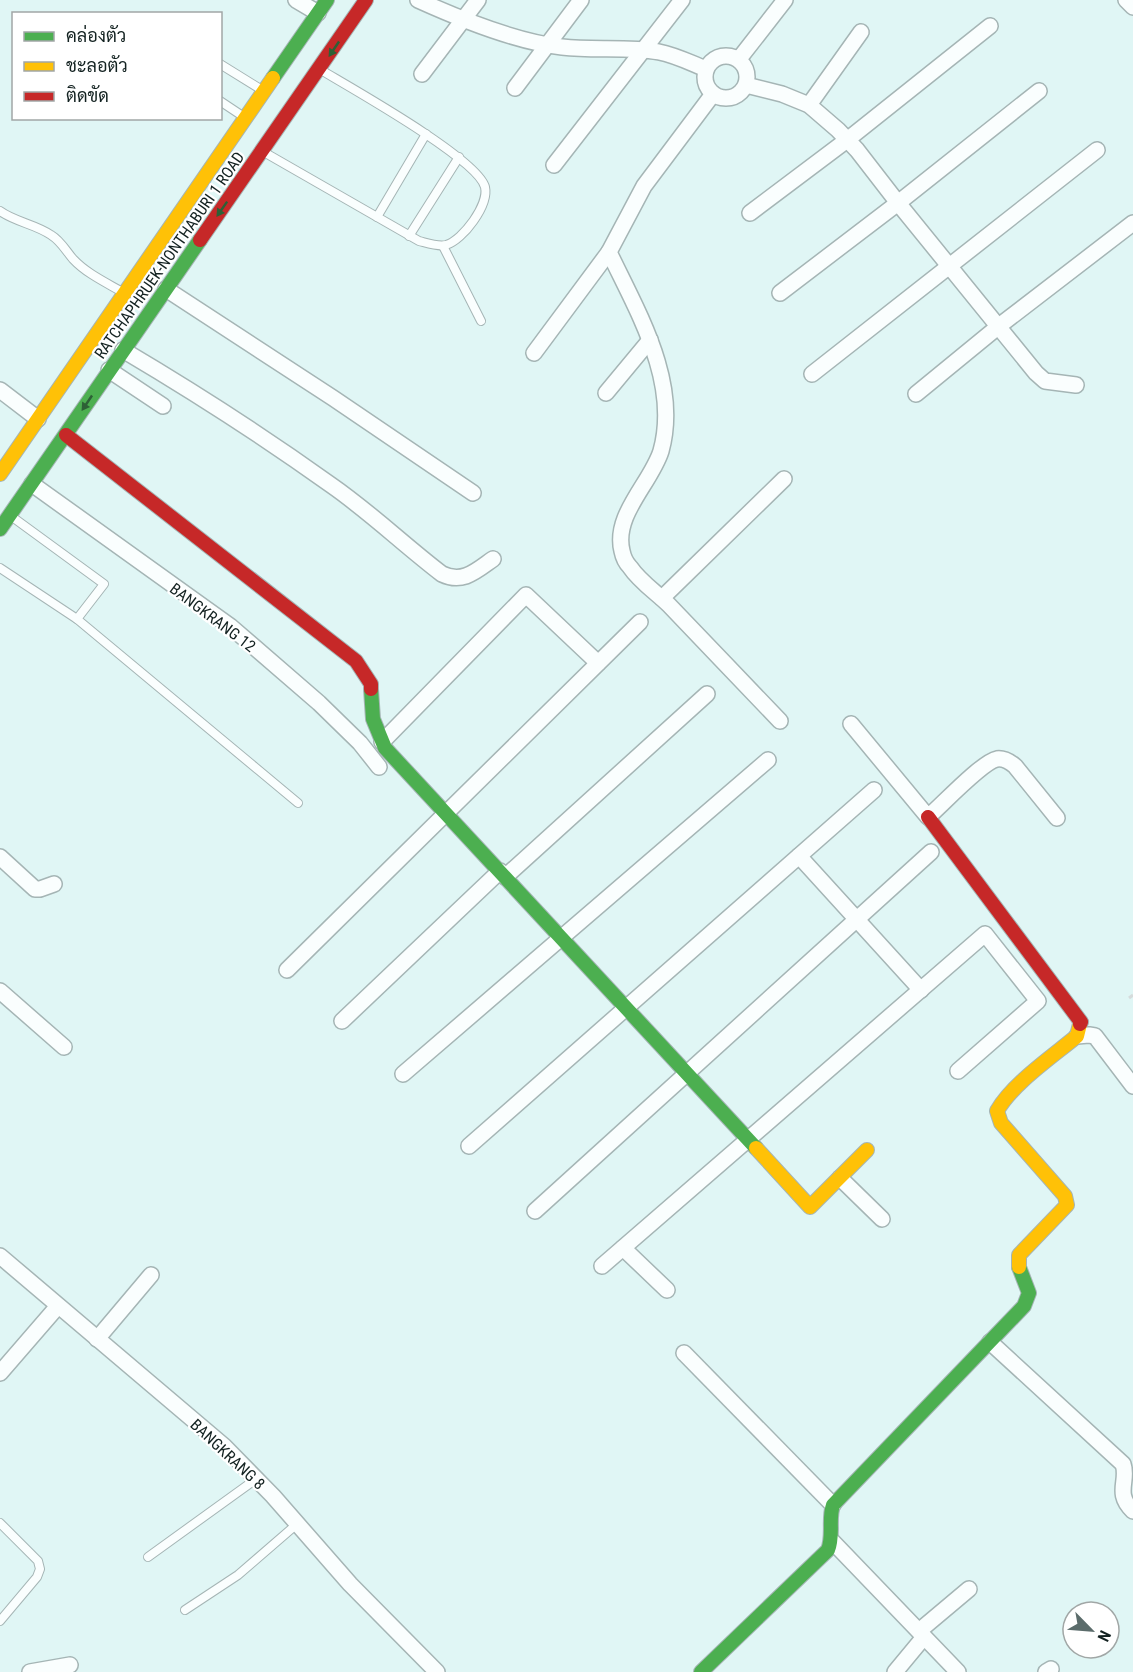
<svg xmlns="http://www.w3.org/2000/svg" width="1133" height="1672" font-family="'Roboto Condensed',Sarabun,sans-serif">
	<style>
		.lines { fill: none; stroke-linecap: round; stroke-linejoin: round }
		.lane-casing { stroke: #a5b5b5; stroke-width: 10 }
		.street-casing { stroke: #a5b5b5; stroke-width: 18 }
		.fast-casing { stroke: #a5b5b5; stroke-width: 16 }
		.slow-casing { stroke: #a5b5b5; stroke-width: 16 }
		.jam-casing { stroke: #a5b5b5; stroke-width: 16 }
		.path { stroke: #d5dcdc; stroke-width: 3; stroke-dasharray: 6 3; stroke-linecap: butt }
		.lane { stroke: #fafefe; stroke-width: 8 }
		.street { stroke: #fafefe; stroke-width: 15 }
		.fast { stroke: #4caf50; stroke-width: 14 }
		.slow { stroke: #ffc107; stroke-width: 14 }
		.jam { stroke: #c62828; stroke-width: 14 }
		.oneway { fill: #2d6136 }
		.labels { text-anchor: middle; stroke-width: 4.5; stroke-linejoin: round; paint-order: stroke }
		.street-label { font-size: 16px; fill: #132221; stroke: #fff }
	</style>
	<rect width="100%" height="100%" fill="#e0f6f5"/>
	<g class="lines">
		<defs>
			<g id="lane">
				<polyline points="220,64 262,90"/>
				<polyline points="220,101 244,117"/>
				<path d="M262,151L419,241C427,243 438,247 446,245C463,240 489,205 485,187C478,159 351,88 321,70"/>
				<path d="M0,211C15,222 35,224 51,235C61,241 66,251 73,259C87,274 107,283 124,293"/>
				<polyline points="377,217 426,134"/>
				<polyline points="409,236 459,157"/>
				<polyline points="443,246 481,321"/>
				<polyline points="0,568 77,619 104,584 11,516"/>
				<polyline points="77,619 298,803"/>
				<polyline points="0,1523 38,1561 40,1569 37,1577 0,1621"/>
				<polyline points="148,1557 256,1479"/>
				<polyline points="185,1610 238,1575 297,1524"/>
			</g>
			<g id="street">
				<polyline points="296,0 318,13"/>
				<path d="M418,0C460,19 516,42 562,47C594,51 627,46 659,52C675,55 691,63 706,69"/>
				<polyline points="1126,0 1133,7"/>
				<circle cx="726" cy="77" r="21"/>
				<polyline points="739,59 785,0"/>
				<polyline points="422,74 478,0"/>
				<polyline points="746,85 782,94 809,105 838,130 857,150 898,203 1036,373 1045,381 1076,385"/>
				<polyline points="515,88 581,0"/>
				<path d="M713,94L644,186L609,252C638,313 680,382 661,451C651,483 613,515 622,551C623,556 626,563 630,567C640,582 657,593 669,605C706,644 743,682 780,721"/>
				<polyline points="809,105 861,32"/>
				<polyline points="554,165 682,0"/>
				<polyline points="750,213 847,140 990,26"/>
				<polyline points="166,289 333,398 473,493"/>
				<polyline points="780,293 898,203 1039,91"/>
				<path d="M123,350C194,392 264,437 331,485C370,512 404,545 442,574C463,584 476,571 493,559"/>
				<polyline points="534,353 609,252"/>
				<polyline points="109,370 163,406"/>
				<polyline points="812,374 1097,150"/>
				<polyline points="0,390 38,419"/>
				<polyline points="606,393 650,340"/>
				<polyline points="916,394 999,326 1133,223"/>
				<polyline points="32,484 230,626 319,703 360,743 379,767"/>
				<polyline points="662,598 784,479"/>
				<path d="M851,724L928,817C942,805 982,762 997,759C1004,758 1010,762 1015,766L1057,818"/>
				<polyline points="382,742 526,595 598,663"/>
				<polyline points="799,856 921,990"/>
				<polyline points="0,857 35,889 40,889 54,884"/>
				<polyline points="505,877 707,694"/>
				<polyline points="287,970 640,622"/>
				<polyline points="0,991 64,1047"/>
				<polyline points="342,1021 500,871"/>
				<polyline points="1077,1036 1089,1035 1095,1036 1133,1086"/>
				<polyline points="403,1074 768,760"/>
				<polyline points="469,1146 874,790"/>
				<polyline points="840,1178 882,1219"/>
				<polyline points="535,1211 931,852"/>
				<polyline points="623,1248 667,1290"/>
				<polyline points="0,1256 224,1446 273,1496 350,1584 437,1672"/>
				<polyline points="602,1266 985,934 1038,1001 958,1071"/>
				<polyline points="97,1339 151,1275"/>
				<path d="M990,1342L1123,1464C1129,1481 1114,1493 1133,1511"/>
				<polyline points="684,1353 833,1505"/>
				<polyline points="0,1373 58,1306"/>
				<polyline points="832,1541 958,1672"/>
				<polyline points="919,1631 969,1589"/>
				<polyline points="30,1672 70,1665"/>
				<polyline points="895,1672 924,1637"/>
				<polyline points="1046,1672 1051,1669"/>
			</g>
			<g id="fast">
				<polyline points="273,78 327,0"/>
				<polyline points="0,529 200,240"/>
				<polyline points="371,689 373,719 385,748 756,1148"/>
				<path d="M701,1672L828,1550C834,1535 828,1520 833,1505L1024,1306L1029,1293L1019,1267"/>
			</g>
			<g id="slow">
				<polyline points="0,474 273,78"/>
				<polyline points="756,1148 810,1207 867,1150"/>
				<path d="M1019,1267V1255L1067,1205L1065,1196L1001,1123L997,1111C1012,1084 1053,1056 1077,1036L1080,1024"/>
			</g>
			<g id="jam">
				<polyline points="200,240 366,0"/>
				<polyline points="66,435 356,661 371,684 371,689"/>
				<polyline points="928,817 1081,1022 1080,1024"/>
			</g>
		</defs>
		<use href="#lane" class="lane-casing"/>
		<use href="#street" class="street-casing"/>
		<use href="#fast" class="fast-casing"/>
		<use href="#slow" class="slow-casing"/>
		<use href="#jam" class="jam-casing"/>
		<polyline class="path" points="1129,998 1133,995"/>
		<use href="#lane" class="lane"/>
		<use href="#street" class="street"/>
		<use href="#fast" class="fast"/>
		<use href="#slow" class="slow"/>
		<use href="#jam" class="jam"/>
	</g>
	<defs><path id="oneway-solid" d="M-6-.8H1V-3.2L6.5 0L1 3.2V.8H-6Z" transform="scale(1.5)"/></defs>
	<g class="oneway">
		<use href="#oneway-solid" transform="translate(334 49) rotate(124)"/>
		<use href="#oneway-solid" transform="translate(222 209) rotate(125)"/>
		<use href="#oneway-solid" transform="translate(87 403) rotate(124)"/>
	</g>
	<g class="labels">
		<g class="street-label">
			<text transform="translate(169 255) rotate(-55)" y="6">RATCHAPHRUEK-NONTHABURI 1 ROAD</text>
			<text transform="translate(213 617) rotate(37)" y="6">BANGKRANG 12</text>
			<text transform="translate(228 1454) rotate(43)" y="6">BANGKRANG 8</text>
		</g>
	</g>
	<rect x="12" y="12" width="210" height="108" fill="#ffffff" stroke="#a1a7a6" stroke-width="1.5"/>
	<rect x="24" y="32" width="30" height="9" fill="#4caf50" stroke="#a1a7a6" stroke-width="1.5"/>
	<text x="66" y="42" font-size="18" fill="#132221">คล่องตัว</text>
	<rect x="24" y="62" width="30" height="9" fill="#ffc107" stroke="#a1a7a6" stroke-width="1.5"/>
	<text x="66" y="72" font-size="18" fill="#132221">ชะลอตัว</text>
	<rect x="24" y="92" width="30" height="9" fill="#c62828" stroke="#a1a7a6" stroke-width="1.5"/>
	<text x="66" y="102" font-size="18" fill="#132221">ติดขัด</text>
	<g transform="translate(1091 1630) rotate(115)"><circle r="28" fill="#ffffff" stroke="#a1a7a6" stroke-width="1.5"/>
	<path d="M0-4.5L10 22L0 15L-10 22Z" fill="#5b6c6b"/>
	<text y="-9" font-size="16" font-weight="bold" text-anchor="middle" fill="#132221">N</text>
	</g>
</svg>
